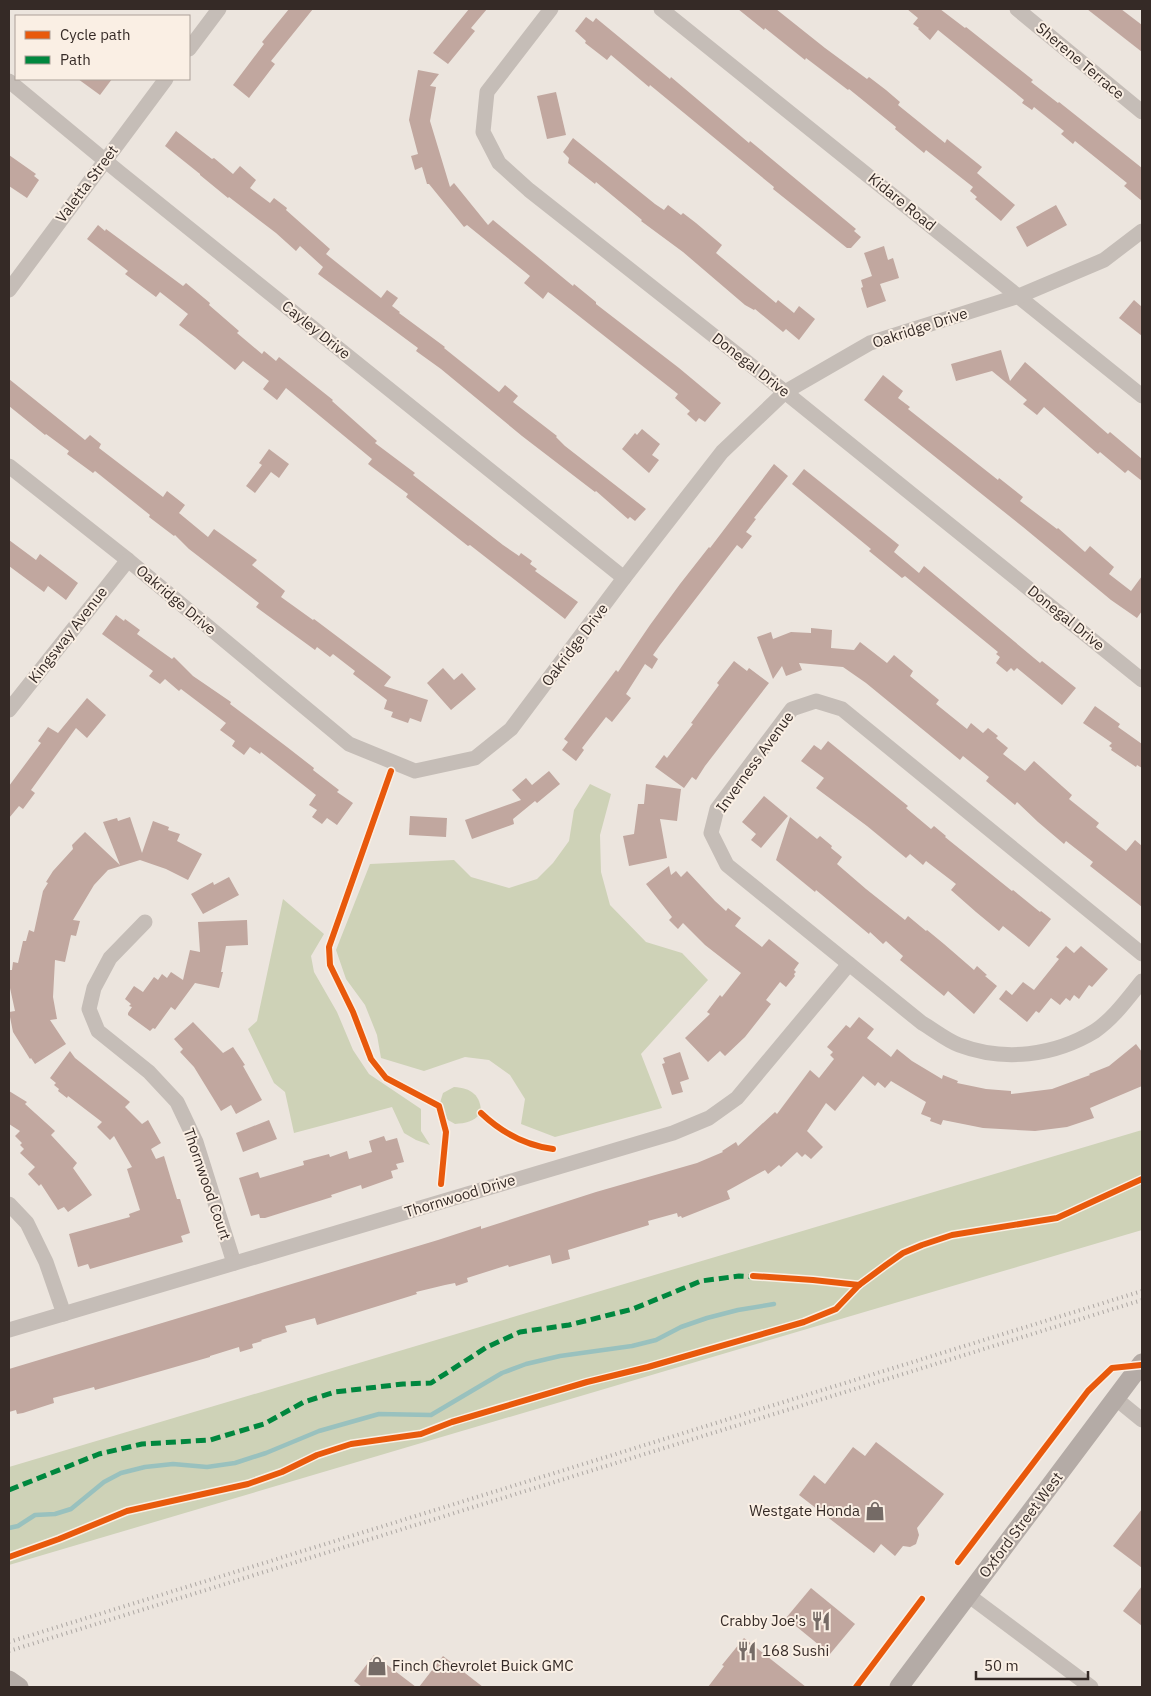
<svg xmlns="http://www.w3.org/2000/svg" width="1151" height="1696" font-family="'IBM Plex Sans',sans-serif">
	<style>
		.green { fill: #ced2b7 }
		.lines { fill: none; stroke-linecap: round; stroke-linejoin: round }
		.stream { stroke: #99c1be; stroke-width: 4.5 }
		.building { fill: #c1a79f }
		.minor { stroke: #c5bdb7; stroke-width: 15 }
		.major { stroke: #b4aba6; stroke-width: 19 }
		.rail { stroke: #aca6a2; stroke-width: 4; stroke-dasharray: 1 4; stroke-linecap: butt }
		.quiet { stroke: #00873e; stroke-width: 5; stroke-dasharray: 10 5; stroke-linecap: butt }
		.cycleway-casing { stroke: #faefe4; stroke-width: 9 }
		.cycleway { stroke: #e8590c; stroke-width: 6 }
		.labels { text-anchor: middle; stroke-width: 4; stroke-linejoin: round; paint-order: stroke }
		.street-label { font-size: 15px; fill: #352a26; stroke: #faefe4 }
		.poi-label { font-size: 15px; fill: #352a26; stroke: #faefe4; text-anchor: end }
	</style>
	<rect width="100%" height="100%" fill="#ece5de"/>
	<g class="green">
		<polygon points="590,784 611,794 600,835 601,872 610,905 646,942 682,953 708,980 641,1054 662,1108 555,1137 521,1124 525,1099 510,1075 489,1060 465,1057 424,1071 381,1058 377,1035 365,1005 346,979 336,950 370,864 454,860 471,877 509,888 537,879 553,863 569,841 574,810"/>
		<polygon points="283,899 324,934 311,956 314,972 337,1012 353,1050 369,1074 421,1109 421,1131 430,1145 416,1140 404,1133 392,1107 294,1133 285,1092 274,1083 248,1029 257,1021"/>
		<path d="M454,1087C471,1088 481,1095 481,1113C473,1122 466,1123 455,1124L448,1120L439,1106L443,1093Z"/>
		<polygon points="1142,1130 1142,1230 9,1565 9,1467"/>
	</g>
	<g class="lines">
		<polyline class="stream" points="9,1528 18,1526 35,1515 55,1514 71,1509 104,1482 121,1473 145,1467 173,1464 207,1467 235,1463 266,1453 319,1431 379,1414 431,1415 502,1373 526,1364 560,1356 632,1346 656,1340 681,1327 707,1318 738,1310 774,1304"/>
	</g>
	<g class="building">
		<polygon points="289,9 313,9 271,61 275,64 249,98 233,85 264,44 262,42"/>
		<polygon points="469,9 487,9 471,28 475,31 448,64 433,53"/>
		<polygon points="738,9 776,9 825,48 867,79 869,77 886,90 900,102 898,105 945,143 947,139 982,167 977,173 1015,205 1001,221 975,199 977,197 970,191 973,187 926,150 924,153 895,129 896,127 849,89 848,90 806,58 805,60 765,28 764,30"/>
		<polygon points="907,9 940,9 965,28 966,27 1033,80 1031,82 1058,103 1059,102 1142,168 1142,201 1124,186 1127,183 1075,141 1073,144 1061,134 1064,131 1034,107 1032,110 1022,103 1024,100 938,30 930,40 918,29 919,28 913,24 918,18"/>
		<polygon points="1087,9 1121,9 1142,25 1142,52"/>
		<polygon points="586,17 593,22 596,18 670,79 671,77 749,143 750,141 856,229 854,231 861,237 851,248 847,248 773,189 774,187 650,85 649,87 611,55 607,60 585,43 586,41 575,31"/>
		<polygon points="418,70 439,74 430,86 436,87 430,121 450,187 454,183 488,225 493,220 573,286 574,284 596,302 596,304 679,368 721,403 705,422 699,418 696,422 687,414 690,411 675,398 678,394 551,294 548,292 543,299 524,283 530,276 467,225 464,227 429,184 427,184 422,167 415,170 411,156 418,154 409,120"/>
		<polygon points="78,79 112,79 100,95"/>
		<polygon points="556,92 566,135 547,139 537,96"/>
		<polygon points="176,131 212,159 214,158 233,174 240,166 256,180 250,188 270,203 274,198 287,208 286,210 330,249 326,254 381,298 387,290 398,298 392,306 400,312 399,313 445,347 444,348 499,392 505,385 518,396 513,402 557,436 556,437 565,446 646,509 635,521 630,517 628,519 596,491 595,492 522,436 441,369 416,351 418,348 318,274 323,267 300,246 296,251 276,233 229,197 228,198 200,175 200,174 165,146"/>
		<polygon points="573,138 655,204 664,210 668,205 681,215 683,213 696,223 722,245 716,253 776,303 778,300 794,313 799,306 815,319 799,340 786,329 783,332 755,309 754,310 745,305 683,252 641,221 642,220 596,182 595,184 568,163 569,158 563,152"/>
		<polygon points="9,155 36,174 34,176 39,180 27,198 9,186"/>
		<polygon points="1056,205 1067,225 1027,247 1016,227"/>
		<polygon points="98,225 105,231 106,229 183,286 186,283 210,303 209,305 239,331 237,333 262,354 264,351 276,361 279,357 333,400 332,401 377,441 375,443 415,473 413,475 503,545 519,556 521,553 532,561 530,564 537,569 535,571 578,602 565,619 470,545 468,546 406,497 408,494 368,464 372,459 286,388 277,400 263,389 269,381 243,361 235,370 195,337 179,325 188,314 160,292 156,297 125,274 128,271 87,239"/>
		<polygon points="884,246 888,260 893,258 899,278 880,284 886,301 867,308 861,288 863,287 861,280 872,276 864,253"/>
		<polygon points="1134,300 1142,307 1142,336 1119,318"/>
		<polygon points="1001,350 1010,381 1025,362 1108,434 1110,432 1142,459 1142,481 1128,470 1125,473 1100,452 1098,454 1044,407 1037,415 1023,404 1027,400 992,371 956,381 951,364"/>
		<polygon points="883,375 903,391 898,398 910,407 908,409 998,480 999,478 1023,497 1020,501 1057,529 1058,528 1085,552 1090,546 1114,567 1109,574 1131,591 1142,576 1142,611 1137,618 1111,600 1023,527 864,400"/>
		<polygon points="9,379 85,440 90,435 101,444 99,448 163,497 167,491 185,505 179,513 208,537 214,529 257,560 252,565 285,591 281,597 313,620 314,619 391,677 384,686 428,700 421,722 410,718 408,723 391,717 393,712 384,709 387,700 353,674 355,671 333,654 330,657 317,647 315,650 256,607 259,603 189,549 175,535 174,536 149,517 150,515 95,471 93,473 67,454 69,451 46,434 45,435 9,406"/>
		<polygon points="642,429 660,444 652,455 659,460 649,473 622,449 635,433 637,435"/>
		<polygon points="269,449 289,464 279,478 271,472 255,493 246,486 262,465 259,463"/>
		<polygon points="774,464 788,476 754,518 756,519 746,532 752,536 742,549 737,545 660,645 653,655 658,659 652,669 645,664 626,694 631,698 612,722 606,717 582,748 584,750 576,761 562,750 568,742 564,739 616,670 618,672 650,625 680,584 709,547 710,548"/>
		<polygon points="804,469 899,545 894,552 919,573 924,566 1040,663 1042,661 1076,688 1062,705 1017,668 1014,671 1011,668 1007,672 996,663 1000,657 996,654 998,652 905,576 902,578 869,551 871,549 792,484"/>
		<polygon points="9,540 36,560 40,554 78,583 66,600 48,586 44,592 9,566"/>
		<polygon points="116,615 124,621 125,619 140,630 137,634 172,659 174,657 193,676 231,702 230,704 287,747 314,768 313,770 339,790 337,792 353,803 337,825 327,818 322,824 312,817 317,810 309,805 316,795 261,752 260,754 250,747 244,755 232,746 235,741 220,730 226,723 181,689 179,691 165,679 160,684 149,676 153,671 102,634"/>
		<polygon points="811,628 832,630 831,648 854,650 860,642 887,663 894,655 913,671 910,676 939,700 936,704 967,729 971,723 983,733 988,728 998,736 996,738 1008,748 1003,754 1025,771 1034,761 1072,795 1069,799 1099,823 1096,827 1126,851 1135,840 1142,846 1142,907 1090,866 1093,862 1066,841 1064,844 1038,822 1017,802 1015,805 986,781 989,777 963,756 960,760 866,683 843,667 799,663 802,670 786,676 782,666 773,679 757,637 771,632 773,639 791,632 811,633"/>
		<polygon points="734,661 747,671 749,668 769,683 705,766 696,780 692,777 684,788 655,767 664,755 667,758 693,724 691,723 719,685 717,683"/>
		<polygon points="443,668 454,680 462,673 476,689 451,710 427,683"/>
		<polygon points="87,698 106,715 87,738 76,728 31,790 35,793 23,809 19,806 9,818 9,786 41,743 38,741 48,727 58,733"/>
		<polygon points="1095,706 1120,724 1118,727 1142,744 1142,768 1137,765 1136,767 1111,750 1112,748 1109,746 1112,743 1083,723"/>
		<polygon points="828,741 908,806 906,808 931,829 934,826 946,836 945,837 1012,891 1013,890 1040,912 1041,911 1051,919 1029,947 1003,926 999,931 976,912 951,890 956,884 926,861 923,865 910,854 906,858 867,826 816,788 824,778 801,761 814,745 821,750"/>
		<polygon points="549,771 560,784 537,803 535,801 513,819 514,824 472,839 465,820 521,800 512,790 526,778 532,785"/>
		<polygon points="646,784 681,789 677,821 660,819 667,858 629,866 623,836 634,834 638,804 644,804"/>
		<polygon points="764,796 788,816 761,848 751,840 756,834 742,822"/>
		<polygon points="410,816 447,818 446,837 409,835"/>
		<polygon points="130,817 142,853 153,821 169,827 168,830 180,834 177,841 202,854 188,880 166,869 140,860 108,870 94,885 73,920 80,921 76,936 71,935 65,962 55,960 53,997 57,1019 50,1020 66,1044 35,1064 31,1058 30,1059 13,1032 9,1012 15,1011 10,988 9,988 9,970 12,970 13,962 18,963 23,941 26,941 29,930 34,932 43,891 48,883 46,882 53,871 73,849 72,845 85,832 120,865 103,822 117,818 118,821"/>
		<polygon points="790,817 817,839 820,836 832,846 831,848 842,857 837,864 866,889 905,920 908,916 926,931 927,930 944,944 974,970 977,966 987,975 985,976 997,986 974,1014 948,991 944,996 900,960 903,956 886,941 883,944 870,932 869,934 816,890 815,892 776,860"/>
		<polygon points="669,866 671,875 676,871 681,877 687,871 715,901 726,911 728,908 741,918 735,926 762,947 769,939 799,963 794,970 796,972 794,974 795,976 786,987 780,982 766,1000 771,1004 745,1037 725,1056 720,1051 708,1062 685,1038 710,1014 707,1012 720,995 722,997 741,973 705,945 683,923 678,929 669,920 672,917 646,884"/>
		<polygon points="229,877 239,895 203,914 191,894 213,882 214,885"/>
		<polygon points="247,920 248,945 226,946 221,972 223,972 219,988 195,983 175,1010 171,1007 155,1029 153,1028 150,1031 128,1015 128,1013 132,1007 129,1006 131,1004 125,999 134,986 143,992 154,977 158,980 162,974 167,978 171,972 183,980 190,950 200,952 198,922"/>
		<polygon points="1066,946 1074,953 1081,946 1108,969 1092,987 1089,985 1079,999 1074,995 1070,1001 1066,998 1060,1005 1051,998 1039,1013 1036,1011 1027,1022 999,999 1006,990 1012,995 1023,982 1034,990 1059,959 1056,957"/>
		<polygon points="859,1017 874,1029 867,1038 891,1057 897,1049 912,1061 942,1079 943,1075 958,1081 957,1083 986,1089 1011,1091 1011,1094 1052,1089 1090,1075 1089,1074 1109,1066 1136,1044 1142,1052 1142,1086 1090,1108 1094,1118 1067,1127 1035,1131 983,1128 943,1120 941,1125 930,1121 931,1118 921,1114 926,1102 891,1081 885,1088 878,1082 875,1086 863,1076 835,1111 826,1103 807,1131 823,1147 811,1159 805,1154 802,1157 797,1152 781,1167 779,1165 768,1174 765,1170 727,1191 730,1199 682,1218 681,1216 678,1217 677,1213 648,1221 649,1225 568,1250 570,1259 552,1264 550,1255 509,1267 508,1265 467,1278 468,1282 456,1286 455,1283 445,1285 416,1292 417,1294 317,1325 315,1318 285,1326 287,1332 261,1340 262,1341 252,1344 253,1348 240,1352 239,1347 210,1356 210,1357 95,1390 94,1387 53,1398 54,1403 23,1413 17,1414 16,1410 9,1412 9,1369 438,1240 481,1226 481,1229 596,1192 697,1163 723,1152 722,1151 736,1142 738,1146 775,1112 777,1114 810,1070 819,1078 834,1059 830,1055 833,1052 827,1047 846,1025 850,1028"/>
		<polygon points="193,1022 223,1053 233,1047 245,1065 243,1066 262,1100 236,1114 231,1105 221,1111 194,1067 180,1052 183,1049 174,1039"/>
		<polygon points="70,1051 75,1058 130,1102 125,1107 142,1124 148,1120 161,1143 151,1149 156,1159 164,1156 177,1199 180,1199 190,1233 181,1236 183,1242 90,1269 88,1264 78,1267 69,1234 130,1217 129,1214 140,1210 127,1169 132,1167 114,1136 110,1140 97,1127 102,1122 68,1096 67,1098 58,1091 59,1089 54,1085 56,1083 50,1078"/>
		<polygon points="680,1052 689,1079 680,1082 683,1092 672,1095 662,1064 665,1063 663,1058"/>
		<polygon points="9,1091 27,1102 25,1104 55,1131 51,1135 77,1163 73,1168 92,1195 68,1212 64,1207 58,1210 41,1184 39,1186 28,1174 35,1167 20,1153 24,1149 20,1145 22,1143 15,1136 20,1131 9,1124"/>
		<polygon points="269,1120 277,1139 243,1152 236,1133"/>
		<polygon points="384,1136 386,1141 397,1138 404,1162 396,1164 398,1169 391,1171 393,1178 362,1189 361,1185 331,1195 332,1197 265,1218 260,1218 259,1214 251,1216 239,1178 258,1172 260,1178 304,1165 303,1161 329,1154 330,1157 347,1151 349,1159 372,1152 369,1141"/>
		<polygon points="876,1442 944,1494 917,1528 919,1535 916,1544 910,1547 903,1546 895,1556 881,1544 874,1553 799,1495 814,1475 825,1484 853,1447 865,1456"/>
		<polygon points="1142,1509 1142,1568 1113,1546"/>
		<polygon points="1142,1586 1142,1626 1123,1611"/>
		<polygon points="811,1588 855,1624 830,1654 786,1618"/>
		<polygon points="744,1638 806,1687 708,1687 724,1666 722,1665"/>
		<polygon points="374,1655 416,1687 362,1687 354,1681"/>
		<polygon points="443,1656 483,1687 419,1687"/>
	</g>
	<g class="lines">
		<g class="minor">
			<polyline points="551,9 487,92 483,132 499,163 529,190 785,392 1142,680"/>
			<polyline points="661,9 1142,396"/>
			<polyline points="1017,9 1142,112"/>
			<polyline points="189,49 219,9"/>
			<polyline points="9,81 119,172 624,578"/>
			<polyline points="9,290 166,79"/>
			<polyline points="9,466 128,560 349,744 415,771 475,758 511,729 624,578 722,452 785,392 870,343 1019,296 1104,260 1142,231"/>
			<polyline points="9,710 128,560"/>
			<polyline points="145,922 110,958 94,988 89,1009 98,1031 149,1072 177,1102 196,1142 234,1263"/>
			<path d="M1142,954L842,709L816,701L792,709L717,809L711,833L727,865L922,1023C934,1030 946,1040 959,1045C1004,1062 1054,1056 1095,1031C1114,1018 1128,998 1142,981"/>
			<polyline points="9,1204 27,1223 46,1262 64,1314"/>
			<polyline points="9,1330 673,1133 709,1118 737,1098 849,964"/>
			<polyline points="1115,1398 1142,1420"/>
			<polyline points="968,1595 1091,1687"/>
		</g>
		<g class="major">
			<polyline points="9,1680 19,1687"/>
			<polyline points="899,1687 1142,1363"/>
		</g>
		<g class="rail">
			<polyline points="9,1642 1142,1291"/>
			<polyline points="9,1651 1142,1300"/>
		</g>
		<polyline class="quiet" points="9,1490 99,1454 142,1444 210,1440 264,1424 304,1402 335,1392 403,1384 431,1383 487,1347 520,1332 569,1325 633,1309 701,1281 739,1276 757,1277"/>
		<defs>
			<g id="cycleway">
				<polyline points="391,771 329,947 330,965 353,1012 371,1059 386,1078 439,1106 446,1132 441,1184"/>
				<path d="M481,1113C502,1133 524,1145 553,1149"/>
				<polyline points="753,1276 813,1280 859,1285"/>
				<polyline points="9,1557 59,1539 127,1511 248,1484 282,1472 317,1455 351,1444 421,1434 452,1422 587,1382 648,1367 804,1322 836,1309 859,1285 886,1265 903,1253 922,1245 952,1235 1057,1218 1142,1179"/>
				<polyline points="958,1562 1088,1391 1112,1368 1141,1365"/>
				<polyline points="856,1687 922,1599"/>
			</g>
		</defs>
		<use href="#cycleway" class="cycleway-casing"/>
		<use href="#cycleway" class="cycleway"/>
	</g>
	<defs>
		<symbol id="shop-bare" viewBox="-9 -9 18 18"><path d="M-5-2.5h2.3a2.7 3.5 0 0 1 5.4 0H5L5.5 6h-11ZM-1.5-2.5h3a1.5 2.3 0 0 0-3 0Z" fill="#756b66" stroke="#faefe4" stroke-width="2.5" paint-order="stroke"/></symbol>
		<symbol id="restaurant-bare" viewBox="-9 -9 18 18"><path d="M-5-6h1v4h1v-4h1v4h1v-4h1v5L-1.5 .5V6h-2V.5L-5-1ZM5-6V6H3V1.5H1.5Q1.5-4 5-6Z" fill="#756b66" stroke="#faefe4" stroke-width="2.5" paint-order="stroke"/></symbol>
	</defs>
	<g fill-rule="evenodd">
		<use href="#shop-bare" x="861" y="1497" width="28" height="28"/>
		<use href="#restaurant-bare" x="807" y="1607" width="28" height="28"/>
		<use href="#restaurant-bare" x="733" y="1637" width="28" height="28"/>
		<use href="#shop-bare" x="363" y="1652" width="28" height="28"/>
	</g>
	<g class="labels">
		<g class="street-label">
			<text transform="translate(1080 61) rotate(40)" y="5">Sherene Terrace</text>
			<text transform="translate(87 184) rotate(-53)" y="5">Valetta Street</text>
			<text transform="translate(902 202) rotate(39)" y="5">Kidare Road</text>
			<text transform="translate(920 328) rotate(-18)" y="5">Oakridge Drive</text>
			<text transform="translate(316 330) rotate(39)" y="5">Cayley Drive</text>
			<text transform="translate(751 365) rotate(38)" y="5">Donegal Drive</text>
			<text transform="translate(176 600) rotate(40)" y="5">Oakridge Drive</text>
			<text transform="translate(1066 618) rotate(39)" y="5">Donegal Drive</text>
			<text transform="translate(68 635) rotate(-52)" y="5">Kingsway Avenue</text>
			<text transform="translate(575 645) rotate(-53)" y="5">Oakridge Drive</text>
			<text transform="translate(755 762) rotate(-54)" y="5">Inverness Avenue</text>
			<text transform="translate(207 1184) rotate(71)" y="5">Thornwood Court</text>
			<text transform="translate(460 1196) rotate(-17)" y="5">Thornwood Drive</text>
			<text transform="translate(1021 1525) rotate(-53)" y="5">Oxford Street West</text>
		</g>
		<g class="poi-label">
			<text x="860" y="1516">Westgate Honda</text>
			<text x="806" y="1626">Crabby Joe's</text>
			<text x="762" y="1656" text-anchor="start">168 Sushi</text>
			<text x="392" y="1671" text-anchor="start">Finch Chevrolet Buick GMC</text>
		</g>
	</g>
	<rect width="1151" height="1696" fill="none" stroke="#352a26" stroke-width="20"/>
	<rect x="15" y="15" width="175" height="65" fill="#faefe4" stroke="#aba098"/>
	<rect x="25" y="31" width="25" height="8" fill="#e8590c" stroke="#aba098"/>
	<text x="60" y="40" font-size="15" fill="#352a26">Cycle path</text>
	<rect x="25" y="56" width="25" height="8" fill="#00873e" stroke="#aba098"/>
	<text x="60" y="65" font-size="15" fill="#352a26">Path</text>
	<path d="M976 1671v8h112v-8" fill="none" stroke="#352a26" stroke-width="2.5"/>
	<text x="984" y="1671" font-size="15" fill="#352a26" stroke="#faefe4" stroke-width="4" paint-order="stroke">50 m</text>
</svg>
